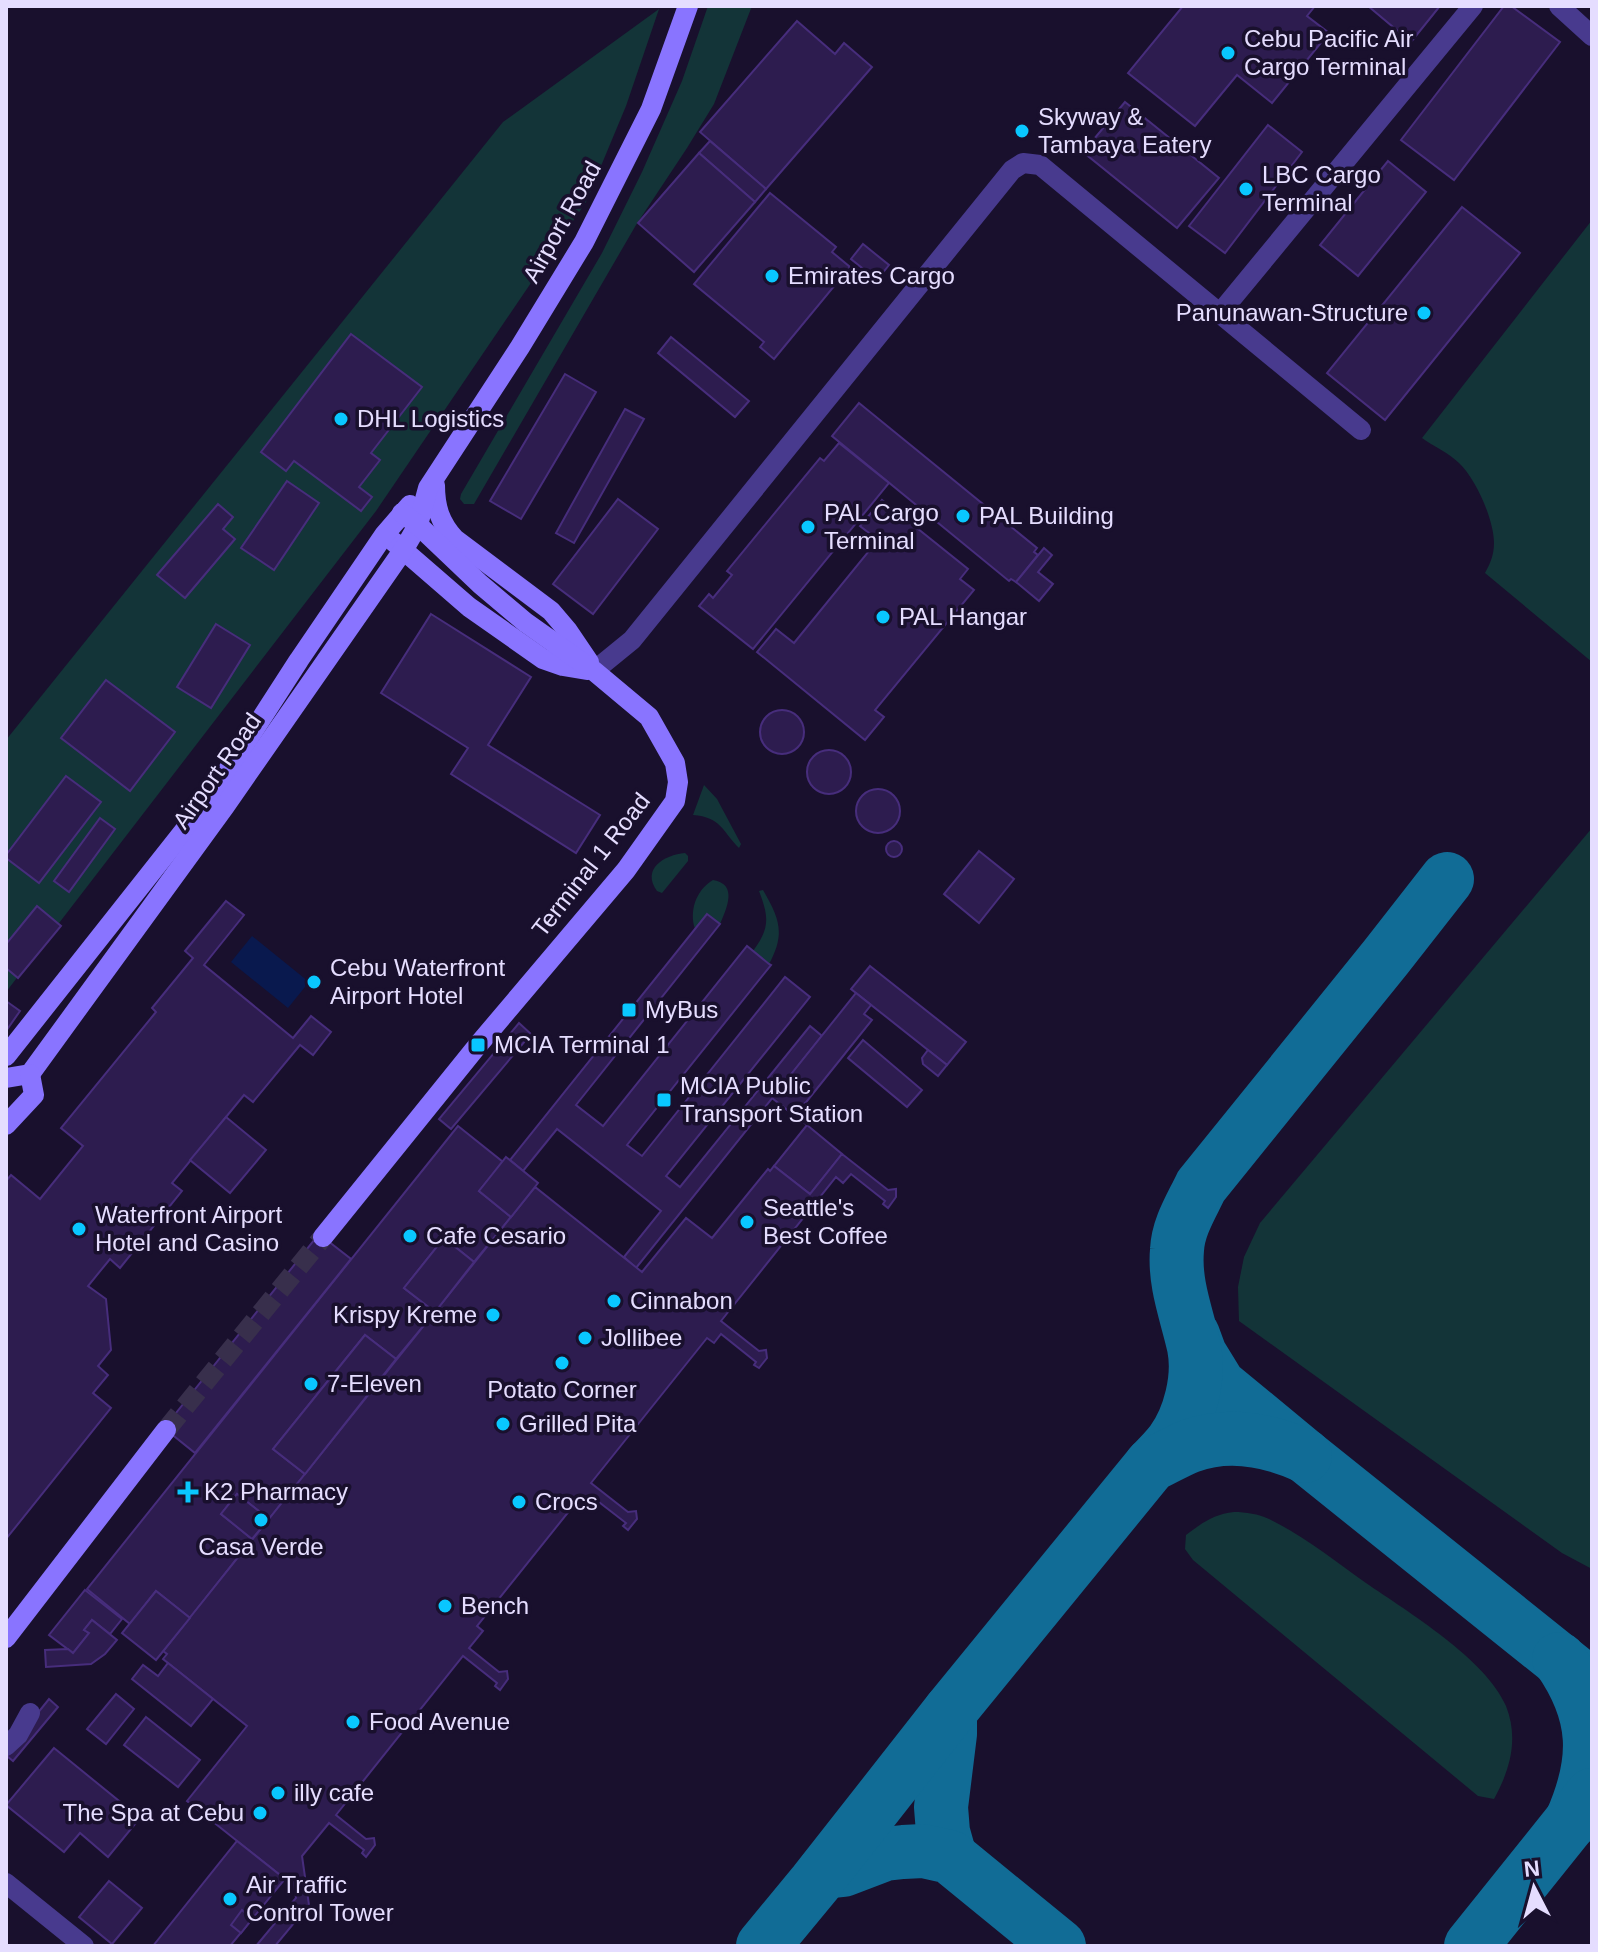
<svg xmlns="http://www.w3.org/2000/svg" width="1598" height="1952" font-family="Helvetica,sans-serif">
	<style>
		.green { fill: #133438 }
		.water { fill: #09194e }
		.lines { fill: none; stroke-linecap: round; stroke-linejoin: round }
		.taxiway { stroke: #116c96; stroke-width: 54 }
		.building { fill: #2d1c4f; stroke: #472d7c; stroke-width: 2 }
		.secondary-tunnel { stroke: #382f4c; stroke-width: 20; stroke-dasharray: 20 10; stroke-linecap: butt }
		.street { stroke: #483a8e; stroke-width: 20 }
		.secondary { stroke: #8974ff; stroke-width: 20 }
		.poi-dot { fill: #09c7ff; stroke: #19102d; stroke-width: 3 }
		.labels { text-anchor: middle; stroke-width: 7; stroke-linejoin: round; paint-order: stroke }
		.poi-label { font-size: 24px; fill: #e5ddff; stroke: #19102d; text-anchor: start }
		.street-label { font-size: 24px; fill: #e5ddff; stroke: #19102d }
	</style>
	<rect width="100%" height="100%" fill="#19102d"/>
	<g class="green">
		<polygon points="708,6 752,6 714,104 687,148 636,225 474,504 464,504 460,499 461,494 602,253 642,172 682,81"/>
		<polygon points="659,9 626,106 586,202 376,511 6,992 6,740 503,122"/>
		<path d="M1592,220V662L1485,573C1490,564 1494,555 1494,543C1494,520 1476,479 1459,463C1449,453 1433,446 1422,438Z"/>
		<path d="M704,785L717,799L741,844L739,848C723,832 721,817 693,815Z"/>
		<polygon points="1592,828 1592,1569 1562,1553 1239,1321 1238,1287 1244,1257 1260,1223"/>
		<path d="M685,853L688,856V861L662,893L657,891C641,869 664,855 685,853Z"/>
		<path d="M713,880C738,884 727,908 720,924L707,914L695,929C689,911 696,890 713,880Z"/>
		<path d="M763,890C779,918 786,933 769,964L753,951C770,928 769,917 759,891Z"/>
		<path d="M1234,1512C1246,1512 1258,1514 1269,1519C1304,1536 1335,1561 1366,1583C1408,1612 1486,1659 1506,1706C1519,1739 1510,1770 1494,1799L1478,1796L1193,1560L1185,1549L1186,1535C1202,1523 1214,1514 1234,1512Z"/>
	</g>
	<polygon class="water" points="252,936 309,982 288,1008 231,962"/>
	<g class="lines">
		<g class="taxiway">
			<polyline points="1193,1335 1200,1354 1219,1385 1305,1456 1592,1686"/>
			<path d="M1151,1465C1158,1458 1166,1450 1172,1442C1190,1417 1200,1378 1194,1347C1187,1315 1174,1284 1177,1250C1178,1227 1191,1207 1201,1186L1386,957L1447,879"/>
			<path d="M1559,1659C1598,1715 1598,1761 1571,1822"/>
			<polyline points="950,1711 950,1734 941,1807 943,1832 950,1857"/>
			<polyline points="824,1872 843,1870 885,1854 903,1852 923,1851 950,1857 1059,1946"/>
			<path d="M763,1946L815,1883L950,1711L1151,1465C1164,1459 1177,1451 1190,1446C1229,1432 1269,1440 1305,1456"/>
			<polyline points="1471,1946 1592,1795"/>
		</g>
	</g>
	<g class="building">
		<polygon points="1183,6 1315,6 1307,16 1329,33 1272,103 1237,75 1195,126 1128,73"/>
		<polygon points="1368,6 1440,6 1411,42"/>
		<polygon points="1504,6 1511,6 1560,42 1454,180 1401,140"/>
		<polygon points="797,21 835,54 844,43 872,67 766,189 700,132"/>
		<polygon points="1125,102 1219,178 1177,228 1083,152"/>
		<polygon points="1268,125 1302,152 1225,253 1189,226"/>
		<polygon points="710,141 766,189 755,202 699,153"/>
		<polygon points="699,153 755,202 694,272 638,223"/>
		<polygon points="1388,161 1426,192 1358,276 1320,245"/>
		<polygon points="770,193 836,247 832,252 850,267 774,359 760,347 764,342 694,284"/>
		<polygon points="1462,207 1520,253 1385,420 1327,373"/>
		<polygon points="863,244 889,265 877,280 851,259"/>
		<polygon points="351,334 422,387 371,453 380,460 359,487 372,497 361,511 294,461 286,471 261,452"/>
		<polygon points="671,337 749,401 735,417 658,353"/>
		<polygon points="565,374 596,392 521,519 490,501"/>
		<polygon points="859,403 1037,548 1034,552 1038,555 1016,582 1011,579 1009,581 832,436"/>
		<polygon points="625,409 644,419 574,543 556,533"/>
		<polygon points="839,443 889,483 753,649 699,606 709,594 713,598 732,575 727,571 820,458 824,461"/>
		<polygon points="287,481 319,503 274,570 241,548"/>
		<polygon points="618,499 658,529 593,614 553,584"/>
		<polygon points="882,500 968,569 960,579 974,590 875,710 884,717 865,740 757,652 776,629 794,643 878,540 860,526"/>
		<polygon points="218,504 233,517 223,529 235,539 185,598 157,575"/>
		<polygon points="1044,548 1052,555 1038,572 1053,584 1039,601 1016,582"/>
		<polygon points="431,614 531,677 488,745 600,815 576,853 451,774 468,748 381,693"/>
		<polygon points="216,624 250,645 211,708 177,687"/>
		<polygon points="106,680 175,732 130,791 61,738"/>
		<circle cx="782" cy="732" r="22"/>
		<circle cx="829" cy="772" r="22"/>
		<polygon points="66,776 101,802 39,883 6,858 6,855"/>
		<circle cx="878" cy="811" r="22"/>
		<polygon points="100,818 115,829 69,892 54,881"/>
		<circle cx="894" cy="849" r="8"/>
		<polygon points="979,851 1014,879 979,923 944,894"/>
		<polygon points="226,901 244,915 204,965 293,1038 311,1016 331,1032 313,1055 300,1045 253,1102 244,1095 172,1183 182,1191 120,1268 110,1259 88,1286 106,1299 111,1350 98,1366 108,1375 93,1393 111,1408 6,1539 6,1181 11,1175 40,1199 83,1146 61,1128 156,1012 152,1008 193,958 185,951"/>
		<polygon points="37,906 61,926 18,978 6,968 6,944"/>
		<polygon points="707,914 720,924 576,1105 603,1126 747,946 769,964 771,965 627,1145 642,1156 785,977 810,997 666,1176 680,1187 810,1026 822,1036 636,1268 624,1257 661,1211 557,1129 523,1171 510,1160"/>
		<polygon points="870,966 966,1042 947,1065 851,989"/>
		<polygon points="856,993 871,1005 864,1014 872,1020 795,1116 772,1098"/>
		<polygon points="6,1001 20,1011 6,1031"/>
		<polygon points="519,1023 531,1034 451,1129 439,1119"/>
		<polygon points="863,1040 922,1090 907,1107 848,1058"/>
		<polygon points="928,1050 947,1065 938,1076 923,1064 922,1058"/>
		<polygon points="805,1103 818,1112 807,1125 795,1116"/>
		<polygon points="226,1117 266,1150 230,1193 190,1160"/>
		<polygon points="807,1125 842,1154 810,1194 774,1166"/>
		<polygon points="458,1126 503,1162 479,1191 511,1217 474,1262 444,1238 404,1288 435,1312 396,1359 365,1335 273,1449 305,1474 269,1519 237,1494 221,1514 252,1539 190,1618 156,1591 130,1624 87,1589"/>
		<polygon points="842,1154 888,1190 896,1189 896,1197 888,1208 883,1204 885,1201 851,1174 843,1183 836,1177 721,1321 759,1351 766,1350 767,1358 759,1368 754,1365 756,1362 721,1334 714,1343 707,1338 591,1483 628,1512 636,1511 637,1519 628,1530 623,1526 626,1523 591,1496 584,1505 578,1500 477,1626 483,1631 469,1648 499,1672 507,1671 508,1679 500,1690 495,1686 497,1683 463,1656 336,1815 366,1839 374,1838 375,1845 366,1857 362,1853 364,1850 329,1823 302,1856 309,1905 275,1946 256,1946 296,1898 293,1878 288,1874 285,1879 187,1801 247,1726 163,1659 167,1654 163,1651 535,1187 642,1272 686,1218 712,1238 768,1169 770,1171 774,1166 810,1194"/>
		<polygon points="506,1157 538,1183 511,1217 479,1191"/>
		<polygon points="319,1234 351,1259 195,1453 164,1428"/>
		<polygon points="444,1238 474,1262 435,1312 404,1288"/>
		<polygon points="365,1335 396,1359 305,1474 273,1449"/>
		<polygon points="237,1494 269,1519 252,1539 221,1514"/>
		<polygon points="85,1590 122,1619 110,1634 92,1620 84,1630 89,1633 73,1653 49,1635"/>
		<polygon points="156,1591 190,1618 156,1660 122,1633"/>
		<polygon points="92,1620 117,1640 105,1654 91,1664 46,1667 45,1650 68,1649 73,1653 89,1633 84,1630"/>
		<polygon points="168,1663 213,1699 191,1726 132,1679 143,1665 158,1676"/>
		<polygon points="116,1694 134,1709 106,1744 87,1729"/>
		<polygon points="49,1699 58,1707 13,1761 7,1756 27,1732 24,1730"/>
		<polygon points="146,1717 200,1760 178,1787 124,1745"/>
		<polygon points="54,1748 140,1818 108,1857 80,1833 64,1852 6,1805"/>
		<polygon points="237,1841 285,1879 230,1946 153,1946"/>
		<polygon points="109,1881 142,1908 112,1944 79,1917"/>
		<polygon points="242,1910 252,1919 241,1933 231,1925"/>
	</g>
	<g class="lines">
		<polyline class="secondary-tunnel" points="166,1430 323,1237"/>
		<g class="street">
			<polyline points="1559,6 1592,36"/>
			<polyline points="1220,313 1473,6"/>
			<polyline points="594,671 632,640 1012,170 1023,163 1040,165 1361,430"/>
			<polyline points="6,1746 18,1735 30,1713"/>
			<polyline points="6,1883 84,1946"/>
		</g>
		<g class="secondary">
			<path d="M435,485C435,507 440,523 455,539L551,611L568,631L589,662"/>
			<polyline points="394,542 469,607 543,659 563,666 587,670"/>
			<polyline points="6,1056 210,798 299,660 384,535 410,505"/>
			<polyline points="6,1078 30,1074 225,806 404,549 418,525 428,488 520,347 584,242 651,109 688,6"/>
			<polyline points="6,1125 34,1095 30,1074"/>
			<polyline points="323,1237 478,1045 626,870 675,801 678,782 675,763 649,717 594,671 525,622 480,584 418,525 402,513"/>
			<polyline points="6,1638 166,1430"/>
		</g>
	</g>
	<g class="poi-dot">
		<circle cx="1228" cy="53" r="8"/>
		<circle cx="1022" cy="131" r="8"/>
		<circle cx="1246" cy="189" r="8"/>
		<circle cx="772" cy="276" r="8"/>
		<circle cx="1424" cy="313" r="8"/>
		<circle cx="341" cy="419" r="8"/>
		<circle cx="963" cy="516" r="8"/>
		<circle cx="808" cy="527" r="8"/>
		<circle cx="883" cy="617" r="8"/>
		<circle cx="314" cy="982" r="8"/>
		<rect x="621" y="1002" width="16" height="16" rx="4"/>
		<rect x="470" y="1037" width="16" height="16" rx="4"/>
		<rect x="656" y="1092" width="16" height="16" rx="4"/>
		<circle cx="747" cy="1222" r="8"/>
		<circle cx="79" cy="1229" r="8"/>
		<circle cx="410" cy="1236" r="8"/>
		<circle cx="614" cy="1301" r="8"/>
		<circle cx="493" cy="1315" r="8"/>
		<circle cx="585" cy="1338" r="8"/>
		<circle cx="562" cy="1363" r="8"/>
		<circle cx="311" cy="1384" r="8"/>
		<circle cx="503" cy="1424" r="8"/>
		<path d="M184 1480h8v8h8v8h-8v8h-8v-8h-8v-8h8z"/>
		<circle cx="519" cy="1502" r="8"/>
		<circle cx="261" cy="1520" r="8"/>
		<circle cx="445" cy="1606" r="8"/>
		<circle cx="353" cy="1722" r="8"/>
		<circle cx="278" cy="1793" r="8"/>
		<circle cx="260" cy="1813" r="8"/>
		<circle cx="230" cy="1899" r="8"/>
	</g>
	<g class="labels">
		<g class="poi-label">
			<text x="1244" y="47">Cebu Pacific Air<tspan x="1244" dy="28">Cargo Terminal</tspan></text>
			<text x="1038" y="125">Skyway &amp;<tspan x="1038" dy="28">Tambaya Eatery</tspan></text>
			<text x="1262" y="183">LBC Cargo<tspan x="1262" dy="28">Terminal</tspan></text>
			<text x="788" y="284">Emirates Cargo</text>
			<text x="1408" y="321" text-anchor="end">Panunawan-Structure</text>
			<text x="357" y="427">DHL Logistics</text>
			<text x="824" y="521">PAL Cargo<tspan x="824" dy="28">Terminal</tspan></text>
			<text x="979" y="524">PAL Building</text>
			<text x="899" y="625">PAL Hangar</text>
			<text x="330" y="976">Cebu Waterfront<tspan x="330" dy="28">Airport Hotel</tspan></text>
			<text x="645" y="1018">MyBus</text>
			<text x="494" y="1053">MCIA Terminal 1</text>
			<text x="680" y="1094">MCIA Public<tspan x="680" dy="28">Transport Station</tspan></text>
			<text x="763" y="1216">Seattle's<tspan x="763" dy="28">Best Coffee</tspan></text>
			<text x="95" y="1223">Waterfront Airport<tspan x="95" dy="28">Hotel and Casino</tspan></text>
			<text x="426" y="1244">Cafe Cesario</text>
			<text x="630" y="1309">Cinnabon</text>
			<text x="477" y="1323" text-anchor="end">Krispy Kreme</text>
			<text x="601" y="1346">Jollibee</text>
			<text x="327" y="1392">7-Eleven</text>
			<text x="562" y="1398" text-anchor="middle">Potato Corner</text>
			<text x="519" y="1432">Grilled Pita</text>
			<text x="204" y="1500">K2 Pharmacy</text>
			<text x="535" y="1510">Crocs</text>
			<text x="261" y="1555" text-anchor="middle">Casa Verde</text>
			<text x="461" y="1614">Bench</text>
			<text x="369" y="1730">Food Avenue</text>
			<text x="294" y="1801">illy cafe</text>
			<text x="244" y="1821" text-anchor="end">The Spa at Cebu</text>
			<text x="246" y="1893">Air Traffic<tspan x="246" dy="28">Control Tower</tspan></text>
		</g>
		<g class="street-label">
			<text transform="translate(562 222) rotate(-61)" y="8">Airport Road</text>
			<text transform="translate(217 771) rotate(-55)" y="8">Airport Road</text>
			<text transform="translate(591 865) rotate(-52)" y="8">Terminal 1 Road</text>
		</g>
	</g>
	<rect width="1598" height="1952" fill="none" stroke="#e5ddff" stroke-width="16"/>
	<g transform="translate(1534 1888) rotate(354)" stroke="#19102d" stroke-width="6" paint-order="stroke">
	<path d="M0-6L14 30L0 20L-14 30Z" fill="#e5ddff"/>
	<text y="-12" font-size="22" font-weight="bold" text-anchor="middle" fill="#e5ddff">N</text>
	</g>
</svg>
